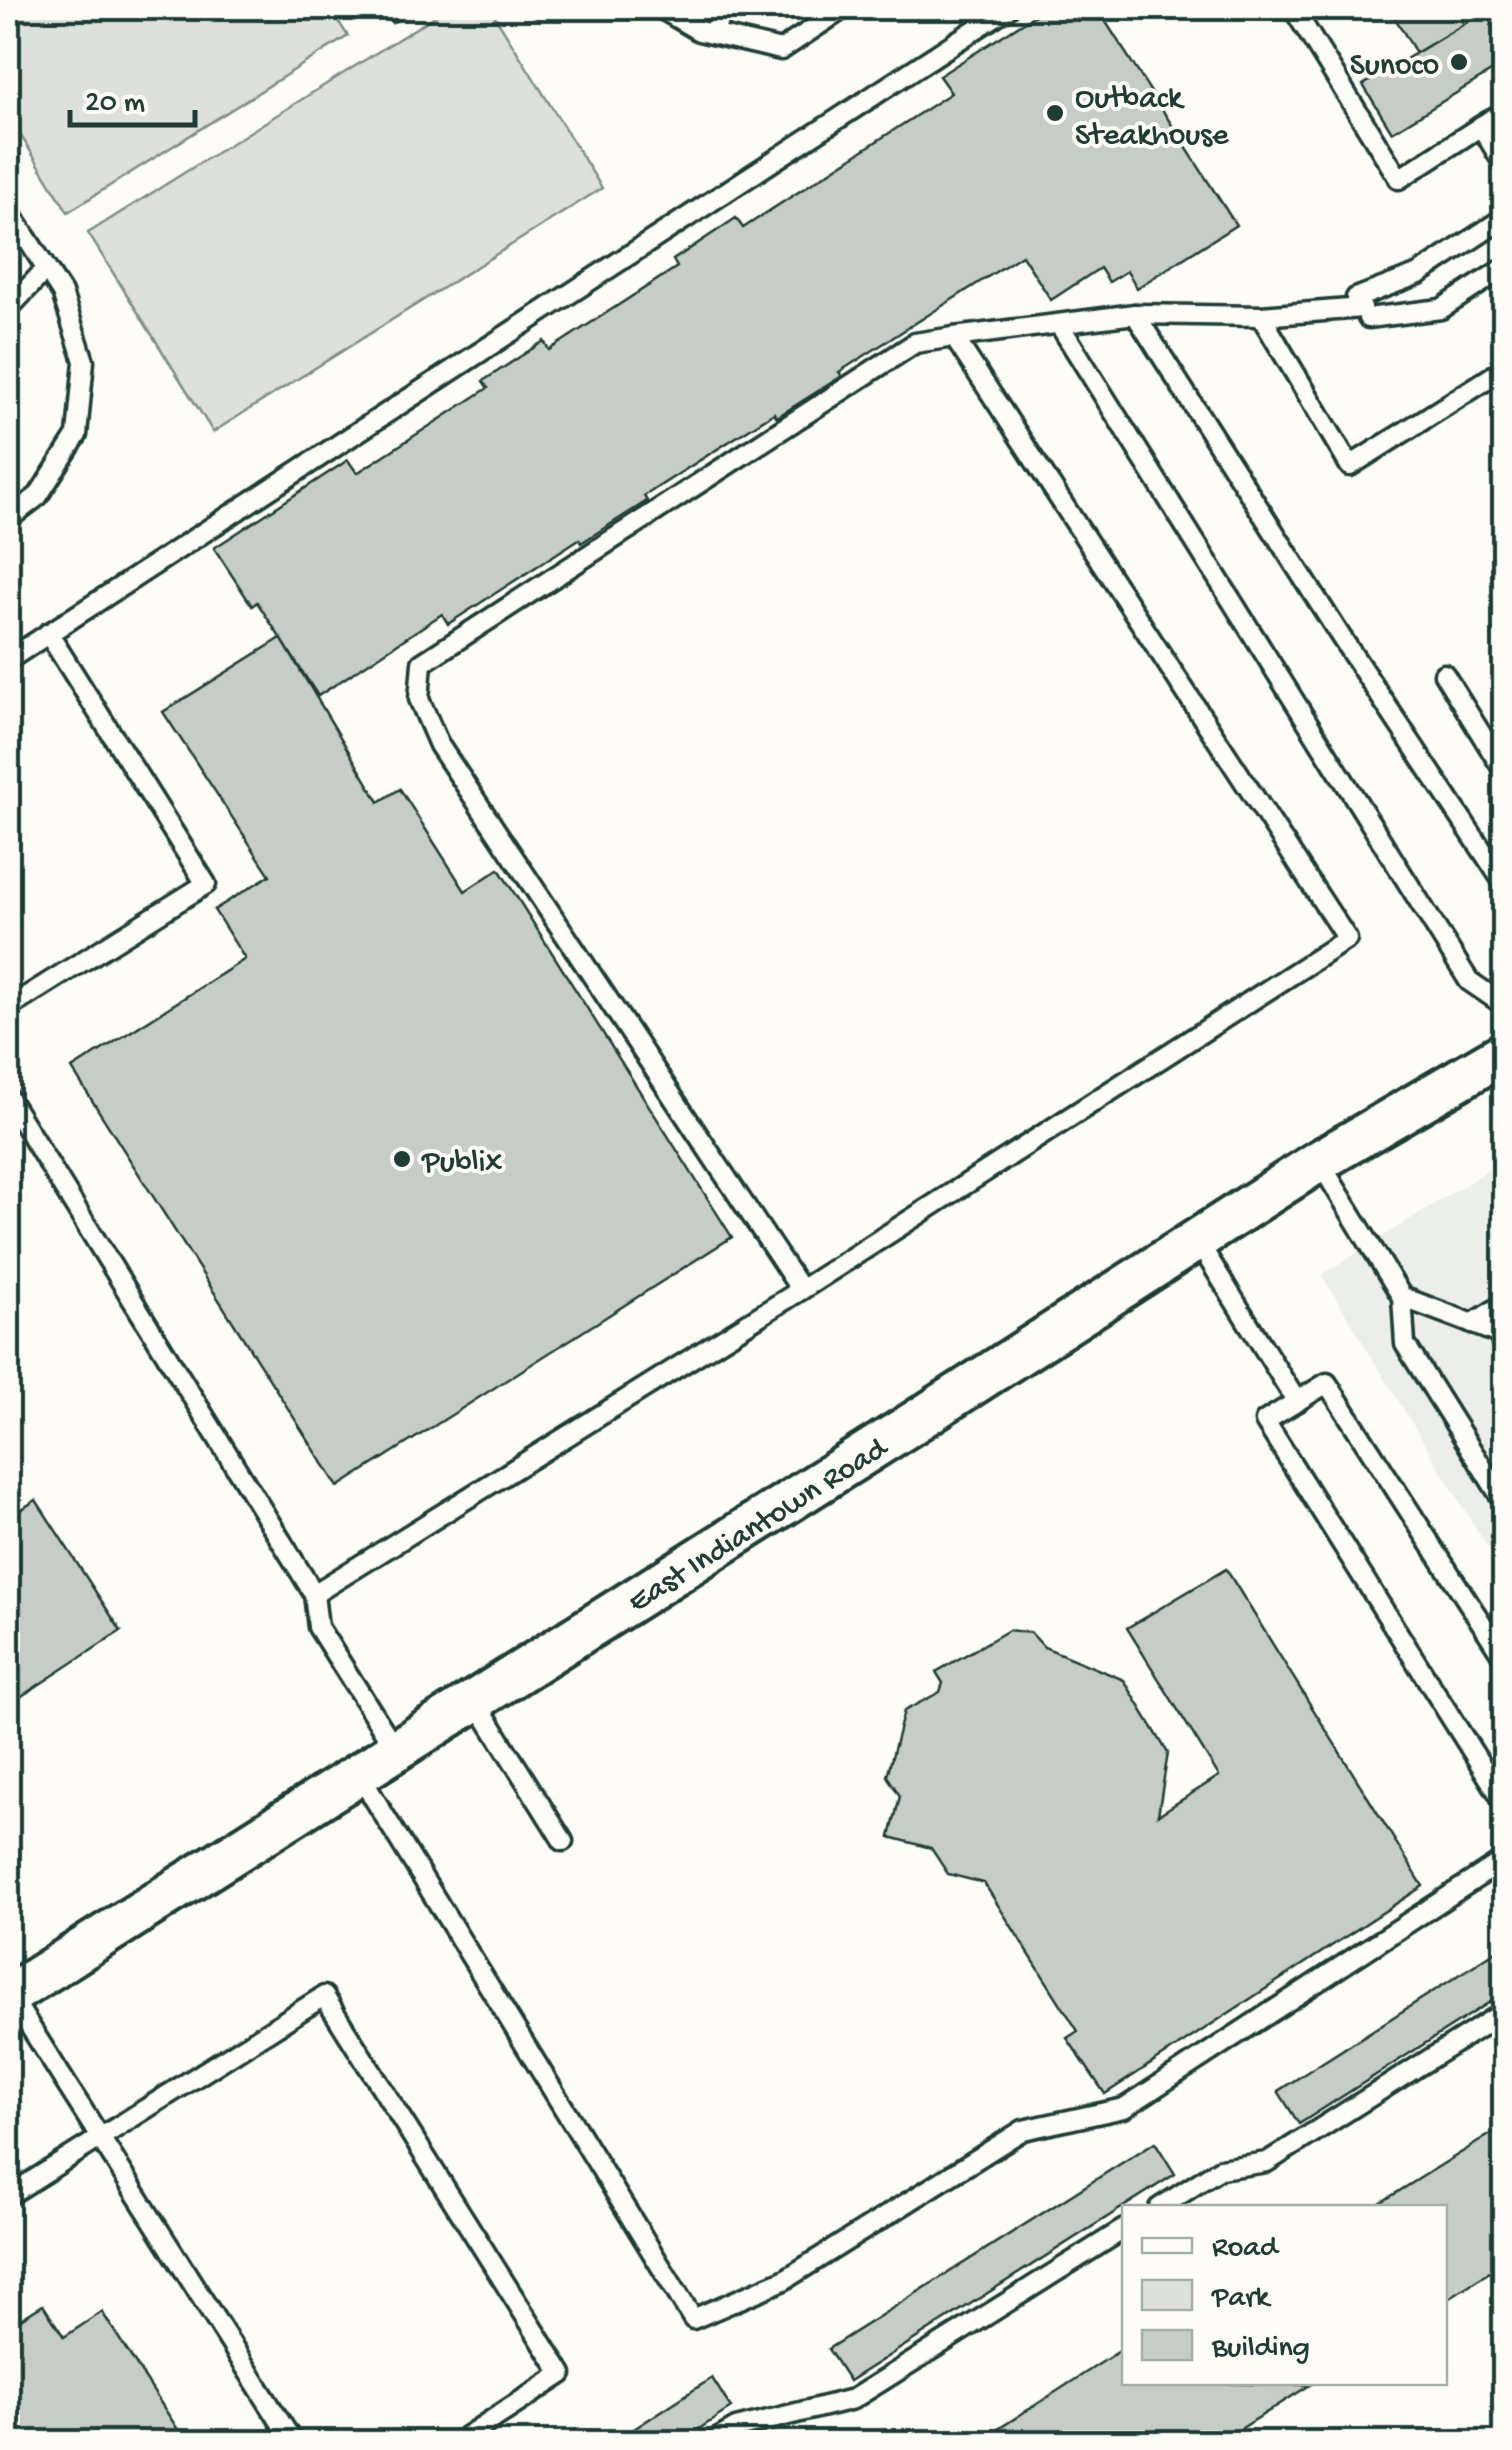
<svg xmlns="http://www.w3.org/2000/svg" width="1512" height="2450" font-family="'Gochi Hand',sans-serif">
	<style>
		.built { fill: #eceee9 }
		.green { fill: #dde0db; stroke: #7e8e88; stroke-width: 2.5 }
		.building { fill: #c6cdc7; stroke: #1f3d34; stroke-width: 2.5 }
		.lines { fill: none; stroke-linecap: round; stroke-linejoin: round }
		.service-casing { stroke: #1f3d34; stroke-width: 25 }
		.tertiary-casing { stroke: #1f3d34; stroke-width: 48 }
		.service { stroke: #fdfcf7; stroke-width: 18 }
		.tertiary { stroke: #fdfcf7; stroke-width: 40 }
		.poi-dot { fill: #1f3d34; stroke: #fdfcf7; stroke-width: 4 }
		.labels { text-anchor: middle; stroke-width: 8; stroke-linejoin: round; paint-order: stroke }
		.poi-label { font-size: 32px; fill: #1f3d34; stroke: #fdfcf7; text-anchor: start }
		.street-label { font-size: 32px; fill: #1f3d34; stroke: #fdfcf7 }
	</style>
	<rect width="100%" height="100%" fill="#fdfcf7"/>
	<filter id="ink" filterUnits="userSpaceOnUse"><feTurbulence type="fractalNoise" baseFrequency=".01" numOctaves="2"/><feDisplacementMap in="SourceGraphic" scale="20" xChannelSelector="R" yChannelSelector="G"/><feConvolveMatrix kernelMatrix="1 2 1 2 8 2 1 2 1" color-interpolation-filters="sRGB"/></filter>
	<g filter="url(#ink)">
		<polygon class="built" points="1504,1160 1504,1574 1322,1275"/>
		<g class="green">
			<polygon points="8,8 330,8 348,36 68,212 8,115"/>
			<polygon points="448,8 490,8 602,188 213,432 88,233"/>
		</g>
		<g class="building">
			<polygon points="382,8 417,8 392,23"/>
			<polygon points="1046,8 1097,8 1236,225 1137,288 1127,271 1109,282 1100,268 1051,300 1022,255 839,372 842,376 777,417 774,413 644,496 647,501 581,543 579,539 448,624 442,614 318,696 257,602 252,606 214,548 348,460 357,473 488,388 483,381 544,341 549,350 677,267 673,260 736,218 743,228 951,93 939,76"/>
			<polygon points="1389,8 1454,8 1464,24 1416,53"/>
			<polygon points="1491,8 1504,8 1504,64 1392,132 1363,85"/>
			<polygon points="281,638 379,802 400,789 465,891 499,869 732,1237 338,1487 72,1069 245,959 214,910 270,875 163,712"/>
			<polygon points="36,1500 121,1631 8,1705 8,1518"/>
			<polygon points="1226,1569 1423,1886 1105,2094 1067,2038 1078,2031 984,1883 948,1874 931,1848 890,1837 900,1796 887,1776 904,1711 940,1692 943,1683 936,1672 1009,1630 1031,1633 1044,1647 1124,1680 1168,1753 1158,1815 1219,1776 1127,1628"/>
			<polygon points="1504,1946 1504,1993 1299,2124 1278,2091"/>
			<polygon points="1504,2126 1504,2263 1444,2301 1444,2208 1372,2208"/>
			<polygon points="1155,2142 1175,2174 849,2381 828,2349"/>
			<polygon points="43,2305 64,2337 102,2312 186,2442 8,2442 8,2327"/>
			<polygon points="1124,2348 1124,2382 1310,2385 1220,2442 978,2442"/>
			<polygon points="712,2378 731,2408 679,2442 614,2442"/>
		</g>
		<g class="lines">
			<defs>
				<g id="service">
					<polyline points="660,8 699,31 781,50 844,8"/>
					<polyline points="1293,8 1399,179 1481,126"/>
					<polyline points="711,34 726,8"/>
					<polyline points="1504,112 1481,126 1504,165"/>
					<polyline points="8,209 62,293 84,361 77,435 38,496 8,519"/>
					<polyline points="1356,298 1419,274 1504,218"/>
					<polyline points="8,309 46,269"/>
					<polyline points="1135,314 1341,637 1504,883"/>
					<polyline points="1261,316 1350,466 1504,369"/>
					<polyline points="1368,318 1441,309 1504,268"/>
					<polyline points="1059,324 1469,981 1504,1005"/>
					<polyline points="954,337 1135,314 1261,316 1362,308"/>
					<polyline points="8,660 1008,8"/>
					<polyline points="1444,674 1504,771"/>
					<polyline points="8,1008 206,884 48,633"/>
					<polyline points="8,1098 314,1594"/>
					<polyline points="1319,1161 1402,1297 1497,1333 1504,1345"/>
					<polyline points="1197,1240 1297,1402"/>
					<polyline points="1402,1297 1405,1344 1504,1502"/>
					<polyline points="1472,1324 1504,1304"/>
					<polyline points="1504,1658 1327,1383 1265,1421 1504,1802"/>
					<polyline points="475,1700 563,1841"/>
					<polyline points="396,1750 318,1627 314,1594 801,1290 1347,939 954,337 915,343 422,663 419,699 439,745 801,1290"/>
					<polyline points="359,1774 693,2319 784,2280 1023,2130 1124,2108 1504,1860"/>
					<polyline points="10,1995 293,2442"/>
					<polyline points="8,2196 324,1996 562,2374 458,2442"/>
					<polyline points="1159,2208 1220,2169 1267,2162 1504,2012"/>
					<polyline points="712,2442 736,2428 853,2399 1124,2229"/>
				</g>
				<g id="tertiary">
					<path id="s1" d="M8,1996L913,1423L1319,1161L1504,1053"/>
				</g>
			</defs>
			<use href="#service" class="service-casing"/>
			<use href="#tertiary" class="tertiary-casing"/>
			<use href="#service" class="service"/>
			<use href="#tertiary" class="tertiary"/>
		</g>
	</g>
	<g class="poi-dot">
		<circle cx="1459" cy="62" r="10"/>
		<circle cx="1055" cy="113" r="10"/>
		<circle cx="402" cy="1159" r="10"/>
	</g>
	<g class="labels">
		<g class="poi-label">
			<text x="1439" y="73" text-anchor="end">Sunoco</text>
			<text x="1075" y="106">Outback<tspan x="1075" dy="37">Steakhouse</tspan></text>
			<text x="422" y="1170">Publix</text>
		</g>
		<g class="street-label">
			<text dy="11" stroke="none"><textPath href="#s1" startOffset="885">East Indiantown Road</textPath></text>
		</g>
	</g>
	<rect width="1512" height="2450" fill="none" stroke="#fdfcf7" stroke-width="40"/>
	<rect x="20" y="20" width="1472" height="2410" fill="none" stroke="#1f3d34" stroke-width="4" filter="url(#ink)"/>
	<rect x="1122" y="2205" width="325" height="180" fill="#fdfcf7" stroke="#a4b0a9" stroke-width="2.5"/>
	<rect x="1142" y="2238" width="50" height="15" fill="#fdfcf7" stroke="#a4b0a9" stroke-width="2.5"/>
	<text x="1212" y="2255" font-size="30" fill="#1f3d34">Road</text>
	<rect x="1142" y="2280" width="50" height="30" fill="#dde0db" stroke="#a4b0a9" stroke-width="2.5"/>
	<text x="1212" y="2305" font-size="30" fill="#1f3d34">Park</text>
	<rect x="1142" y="2330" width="50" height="30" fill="#c6cdc7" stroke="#a4b0a9" stroke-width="2.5"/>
	<text x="1212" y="2355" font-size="30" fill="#1f3d34">Building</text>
	<path d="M70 110v15h125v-15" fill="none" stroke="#1f3d34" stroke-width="5"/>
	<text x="85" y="110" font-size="30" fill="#1f3d34" stroke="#fdfcf7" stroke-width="8" paint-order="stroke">20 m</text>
</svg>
